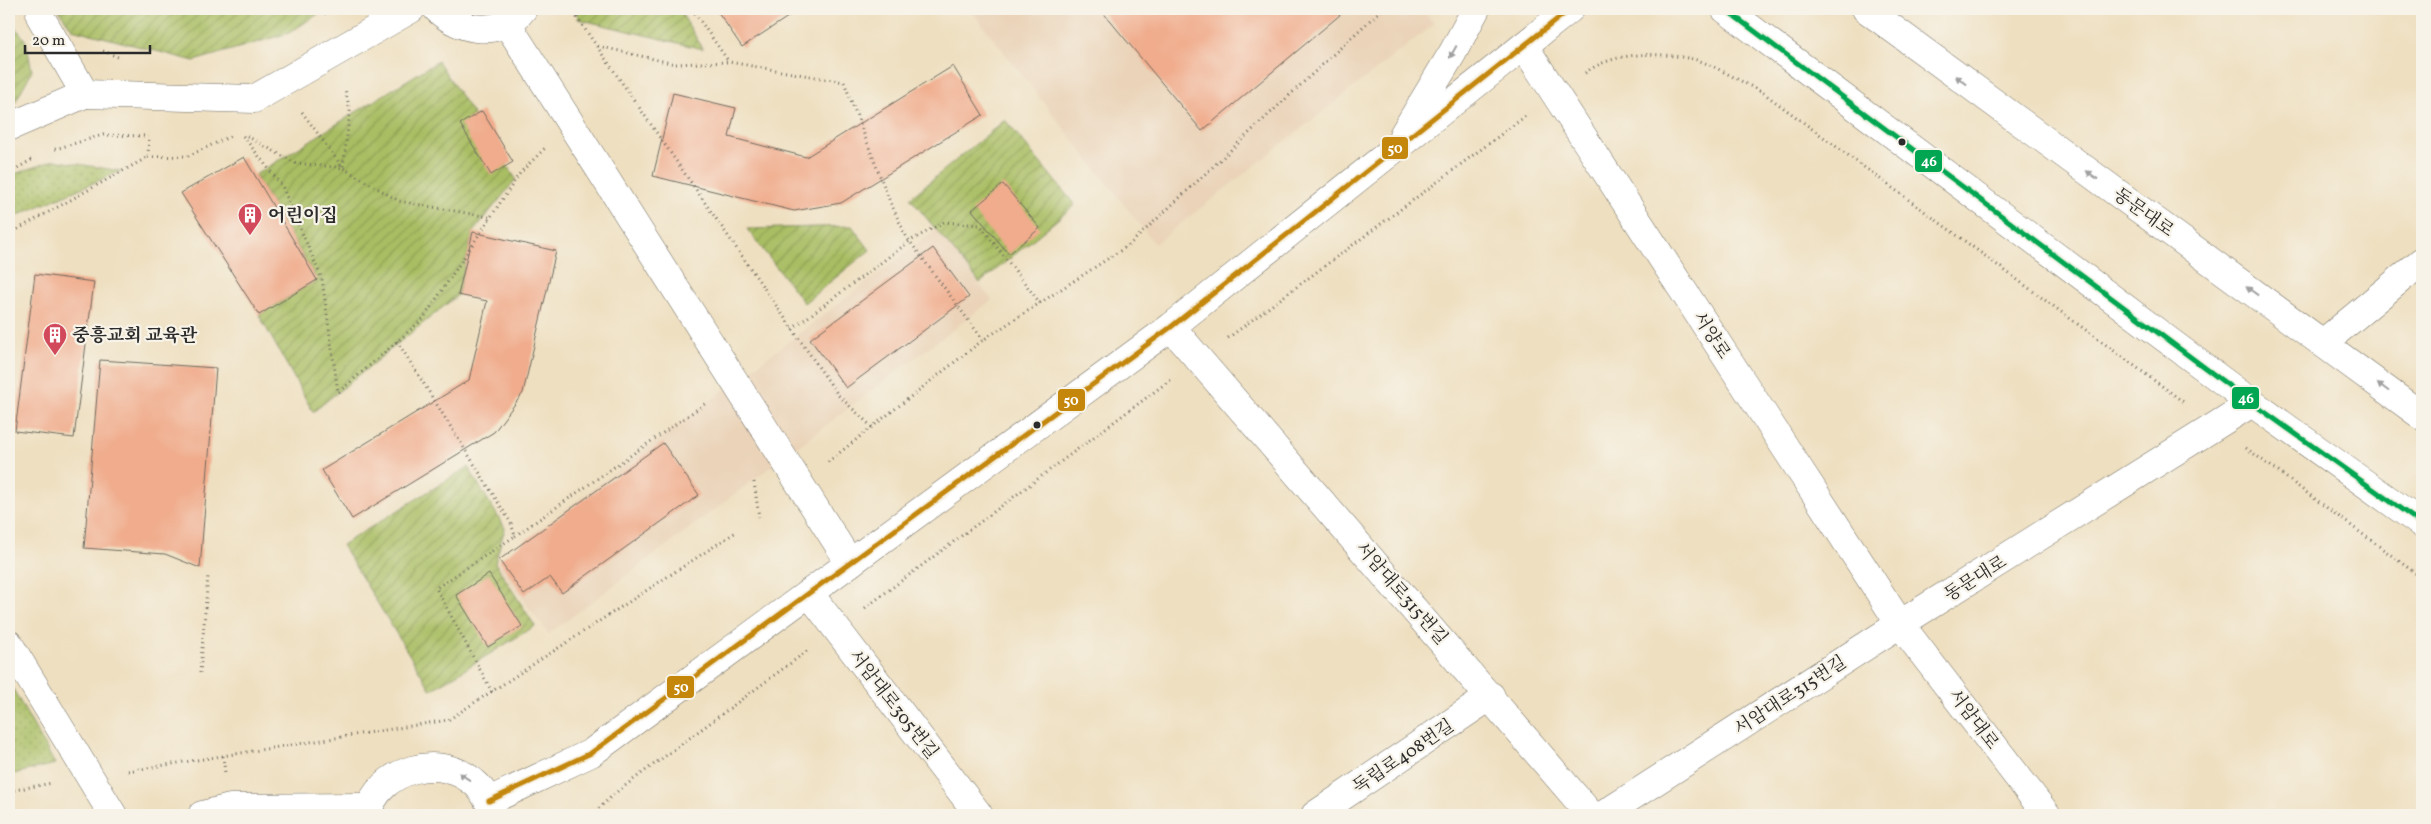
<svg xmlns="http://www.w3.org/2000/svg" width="2431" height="824" font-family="Vollkorn,'Noto Serif KR',serif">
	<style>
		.built { fill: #ead3b8 }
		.grass { fill: url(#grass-dots); stroke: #6a7447 }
		.garden { fill: url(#garden-furrows); stroke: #6a7447 }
		.building { fill: #f0ac8c }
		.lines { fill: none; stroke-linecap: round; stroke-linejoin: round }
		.minor-casing { stroke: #6f6a5f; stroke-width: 29 }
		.major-casing { stroke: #6f6a5f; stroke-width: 29 }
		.path { stroke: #6f6a5f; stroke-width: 3; stroke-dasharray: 1 4; stroke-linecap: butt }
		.minor { stroke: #fff; stroke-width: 28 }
		.major { stroke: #fff; stroke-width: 28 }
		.bus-1-casing { stroke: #f7f3e8; stroke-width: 9 }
		.bus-2-casing { stroke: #f7f3e8; stroke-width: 9 }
		.bus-1 { stroke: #00a651; stroke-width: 5 }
		.bus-2 { stroke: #c4870b; stroke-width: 5 }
		.oneway { fill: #a0a0a0 }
		.bus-dot { fill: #2b2b2b; stroke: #f7f3e8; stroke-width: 2 }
		.labels { text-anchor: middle; stroke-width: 4.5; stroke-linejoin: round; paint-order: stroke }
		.street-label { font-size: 18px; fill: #2b2b2b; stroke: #f7f3e8 }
		.poi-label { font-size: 18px; font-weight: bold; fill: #2b2b2b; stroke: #f7f3e8; text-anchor: start }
		.line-badge { stroke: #f7f3e8; stroke-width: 2 }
		.badge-label { font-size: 14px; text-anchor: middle; font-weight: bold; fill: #fff }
	</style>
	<defs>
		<pattern id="grass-dots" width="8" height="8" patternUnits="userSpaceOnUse" patternTransform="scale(1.25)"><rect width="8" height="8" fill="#a9be63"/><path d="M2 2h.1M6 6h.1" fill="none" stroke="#8a9b52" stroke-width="1.8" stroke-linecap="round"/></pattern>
		<pattern id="garden-furrows" width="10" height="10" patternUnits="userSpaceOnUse" patternTransform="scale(1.25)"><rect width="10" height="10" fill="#a9be63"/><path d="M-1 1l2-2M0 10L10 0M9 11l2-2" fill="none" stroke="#8a9b52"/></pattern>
	</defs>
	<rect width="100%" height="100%" fill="#f7f3e8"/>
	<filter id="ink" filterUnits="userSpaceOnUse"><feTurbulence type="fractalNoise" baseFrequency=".02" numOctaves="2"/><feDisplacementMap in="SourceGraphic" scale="10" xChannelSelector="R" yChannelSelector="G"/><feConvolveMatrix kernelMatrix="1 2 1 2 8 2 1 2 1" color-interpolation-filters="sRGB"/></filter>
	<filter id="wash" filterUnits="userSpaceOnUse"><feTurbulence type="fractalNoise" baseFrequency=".0096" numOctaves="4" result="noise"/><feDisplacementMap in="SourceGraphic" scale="20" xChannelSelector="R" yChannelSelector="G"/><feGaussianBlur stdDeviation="1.12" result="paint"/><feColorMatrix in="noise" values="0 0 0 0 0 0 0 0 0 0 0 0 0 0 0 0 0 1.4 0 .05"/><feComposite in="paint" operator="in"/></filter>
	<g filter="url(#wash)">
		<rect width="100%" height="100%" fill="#eedfc0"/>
		<g class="built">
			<polygon points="970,9 1422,9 1434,24 1155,244"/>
			<polygon points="936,230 992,300 549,634 495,563"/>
		</g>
		<g class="grass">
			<polygon points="54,160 121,171 9,219 9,176"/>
			<polygon points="9,682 55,764 9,775"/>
		</g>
		<g class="garden">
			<polygon points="58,9 326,9 289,33 194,61 72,29"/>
			<polygon points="576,9 679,9 703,49 578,19"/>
			<polygon points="9,19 26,41 32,71 13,106 9,108"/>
			<polygon points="438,61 516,179 473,232 458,295 313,412 259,315 317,280 255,175"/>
			<polygon points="1005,120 1075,205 980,283 910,198"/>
			<polygon points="852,226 870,250 804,303 747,229"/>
			<polygon points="468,467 505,528 495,563 535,626 431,690 342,545"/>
		</g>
		<g id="blocks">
			<g class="building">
				<polygon points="716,9 800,9 742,47"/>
				<polygon points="1100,9 1347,9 1202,131"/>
				<polygon points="953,66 983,115 841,203 794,211 653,176 673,93 736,108 729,137 806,157"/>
				<polygon points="482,111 513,162 491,175 460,124"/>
				<polygon points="244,157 317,280 259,315 181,193"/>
				<polygon points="1003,184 1040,228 1009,254 972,210"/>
				<polygon points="473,232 556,251 523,393 494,432 352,519 322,470 469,380 487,301 458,295"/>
				<polygon points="933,248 969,297 846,388 810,339"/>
				<polygon points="35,274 94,282 74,438 15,431"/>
				<polygon points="100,360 216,368 200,568 165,554 84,548"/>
				<polygon points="663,443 699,495 562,593 550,577 524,595 499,560"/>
				<polygon points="489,574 522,626 488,647 456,595"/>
			</g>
		</g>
	</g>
	<g filter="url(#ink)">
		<use href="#blocks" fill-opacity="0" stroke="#6f6a5f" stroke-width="1"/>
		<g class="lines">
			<defs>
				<g id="minor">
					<path d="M437,9C461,32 501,38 523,9"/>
					<polyline points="40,16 85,94 254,99 411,9"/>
					<polyline points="506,22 850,563"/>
					<polyline points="1524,46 1900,624 2047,815"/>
					<polyline points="9,127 85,94"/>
					<polyline points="1403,135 1453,52 1476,9"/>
					<polyline points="1171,327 1591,815"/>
					<polyline points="2323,343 2422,261"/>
					<polyline points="809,593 979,815"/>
					<polyline points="9,644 113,815"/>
					<polyline points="489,801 591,753 850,563 1171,327 1570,9"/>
					<polyline points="202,815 230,808 369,807"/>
					<path d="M367,815C378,768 442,751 477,785C485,793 490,804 494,815"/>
					<polyline points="1315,815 1491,696"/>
					<polyline points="1603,815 1900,624 2252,403"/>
				</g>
				<g id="major">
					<polyline points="1725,9 2252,403 2422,524"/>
					<polyline points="1866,9 2422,416"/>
				</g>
			</defs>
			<use href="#minor" class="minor-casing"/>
			<use href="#major" class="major-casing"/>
			<g class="path">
				<polyline points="323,9 328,17"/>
				<polyline points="571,9 838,395 872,427 983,340 1129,245 1382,9"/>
				<polyline points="692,9 729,62"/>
				<polyline points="598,46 675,64 729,62 844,82 890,202 906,236 983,340"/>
				<polyline points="103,51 118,57"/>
				<path d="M1585,73C1614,51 1658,52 1693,59C1709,62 1745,84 1762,92L2185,403"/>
				<polyline points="302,112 343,168 399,201 489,217"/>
				<polyline points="243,136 282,186 322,279 338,392"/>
				<polyline points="247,136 295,163 343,168 350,111 345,89"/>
				<polyline points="148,157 188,156 233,135"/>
				<polyline points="9,173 33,159"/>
				<polyline points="9,234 148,157 149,136 103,135 52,150"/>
				<polyline points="792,329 910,241 944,222 980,225 1040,303"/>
				<polyline points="1228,338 1527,115"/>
				<polyline points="397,341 511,523 515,536 436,588 492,692"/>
				<polyline points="339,392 423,319 520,173 545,148"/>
				<polyline points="2246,448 2422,578"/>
				<polyline points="828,462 872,427"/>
				<polyline points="754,482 759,517"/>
				<polyline points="515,536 706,403"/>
				<polyline points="865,608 1170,380"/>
				<polyline points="200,673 208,576"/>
				<polyline points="223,756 225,773"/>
				<polyline points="128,771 448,720 736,532"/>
				<polyline points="9,791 52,783"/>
				<polyline points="591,815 618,791 807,651"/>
			</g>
			<use href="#minor" class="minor"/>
			<use href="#major" class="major"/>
			<defs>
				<polyline id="bus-1" points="1725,9 2252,403 2422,524"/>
				<polyline id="bus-2" points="489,801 591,753 850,563 1171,327 1570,9"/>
			</defs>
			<use href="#bus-1" class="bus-1-casing"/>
			<use href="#bus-2" class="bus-2-casing"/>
			<use href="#bus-1" class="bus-1"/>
			<use href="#bus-2" class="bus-2"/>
		</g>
		<defs><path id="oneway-solid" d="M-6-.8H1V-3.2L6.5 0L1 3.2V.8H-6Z" transform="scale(1.25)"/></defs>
		<g class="oneway">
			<use href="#oneway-solid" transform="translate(1453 52) rotate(119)"/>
			<use href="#oneway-solid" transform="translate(1961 80) rotate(-144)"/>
			<use href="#oneway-solid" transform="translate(2092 175) rotate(-144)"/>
			<use href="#oneway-solid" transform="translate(2252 291) rotate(-144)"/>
			<use href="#oneway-solid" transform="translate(2383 387) rotate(-143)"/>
			<use href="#oneway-solid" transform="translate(465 777) rotate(-147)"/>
		</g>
	</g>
	<defs>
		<symbol id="building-pin" viewBox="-11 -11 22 30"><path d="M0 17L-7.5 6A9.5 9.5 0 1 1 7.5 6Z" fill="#d1495b" stroke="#f7f3e8"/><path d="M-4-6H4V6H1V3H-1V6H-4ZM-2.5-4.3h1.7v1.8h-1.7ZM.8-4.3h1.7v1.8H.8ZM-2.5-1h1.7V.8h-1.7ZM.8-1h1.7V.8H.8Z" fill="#fff"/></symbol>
	</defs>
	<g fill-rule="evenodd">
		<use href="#building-pin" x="236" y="201" width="28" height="38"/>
		<use href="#building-pin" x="41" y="321" width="28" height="38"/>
	</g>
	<g class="bus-dot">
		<circle cx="1902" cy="142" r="4.5"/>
		<circle cx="1037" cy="425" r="4.5"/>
	</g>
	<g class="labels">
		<g class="street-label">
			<text transform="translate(2144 212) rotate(36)" y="6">동문대로</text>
			<text transform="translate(1712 335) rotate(57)" y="6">서양로</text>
			<text transform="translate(1975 578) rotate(-32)" y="6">동문대로</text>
			<text transform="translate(1402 593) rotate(49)" y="6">서암대로315번길</text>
			<text transform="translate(1790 695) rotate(-33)" y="6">서암대로315번길</text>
			<text transform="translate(894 704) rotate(52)" y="6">서암대로305번길</text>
			<text transform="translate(1974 719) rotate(53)" y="6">서암대로</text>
			<text transform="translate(1403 756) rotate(-34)" y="6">독립로408번길</text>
		</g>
		<g class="poi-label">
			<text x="268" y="221">어린이집</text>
			<text x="72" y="341">중흥교회 교육관</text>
		</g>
	</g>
	<g class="line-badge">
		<rect x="1381" y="136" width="28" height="24" rx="5" fill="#c4870b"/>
		<rect x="1914" y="149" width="29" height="24" rx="5" fill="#00a651"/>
		<rect x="2231" y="386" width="29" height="24" rx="5" fill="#00a651"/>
		<rect x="1057" y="388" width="29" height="24" rx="5" fill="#c4870b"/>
		<rect x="666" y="675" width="29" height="24" rx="5" fill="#c4870b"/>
	</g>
	<g class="badge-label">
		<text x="1395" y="153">50</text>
		<text x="1929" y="166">46</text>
		<text x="2246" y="403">46</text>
		<text x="1071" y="405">50</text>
		<text x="681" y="692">50</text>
	</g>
	<rect width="2431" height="824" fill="none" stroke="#f7f3e8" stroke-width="30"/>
	<path d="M25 45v8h125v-8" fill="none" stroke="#2b2b2b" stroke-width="2.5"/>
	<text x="32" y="45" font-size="15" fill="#2b2b2b" stroke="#f7f3e8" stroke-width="4" paint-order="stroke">20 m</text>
</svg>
